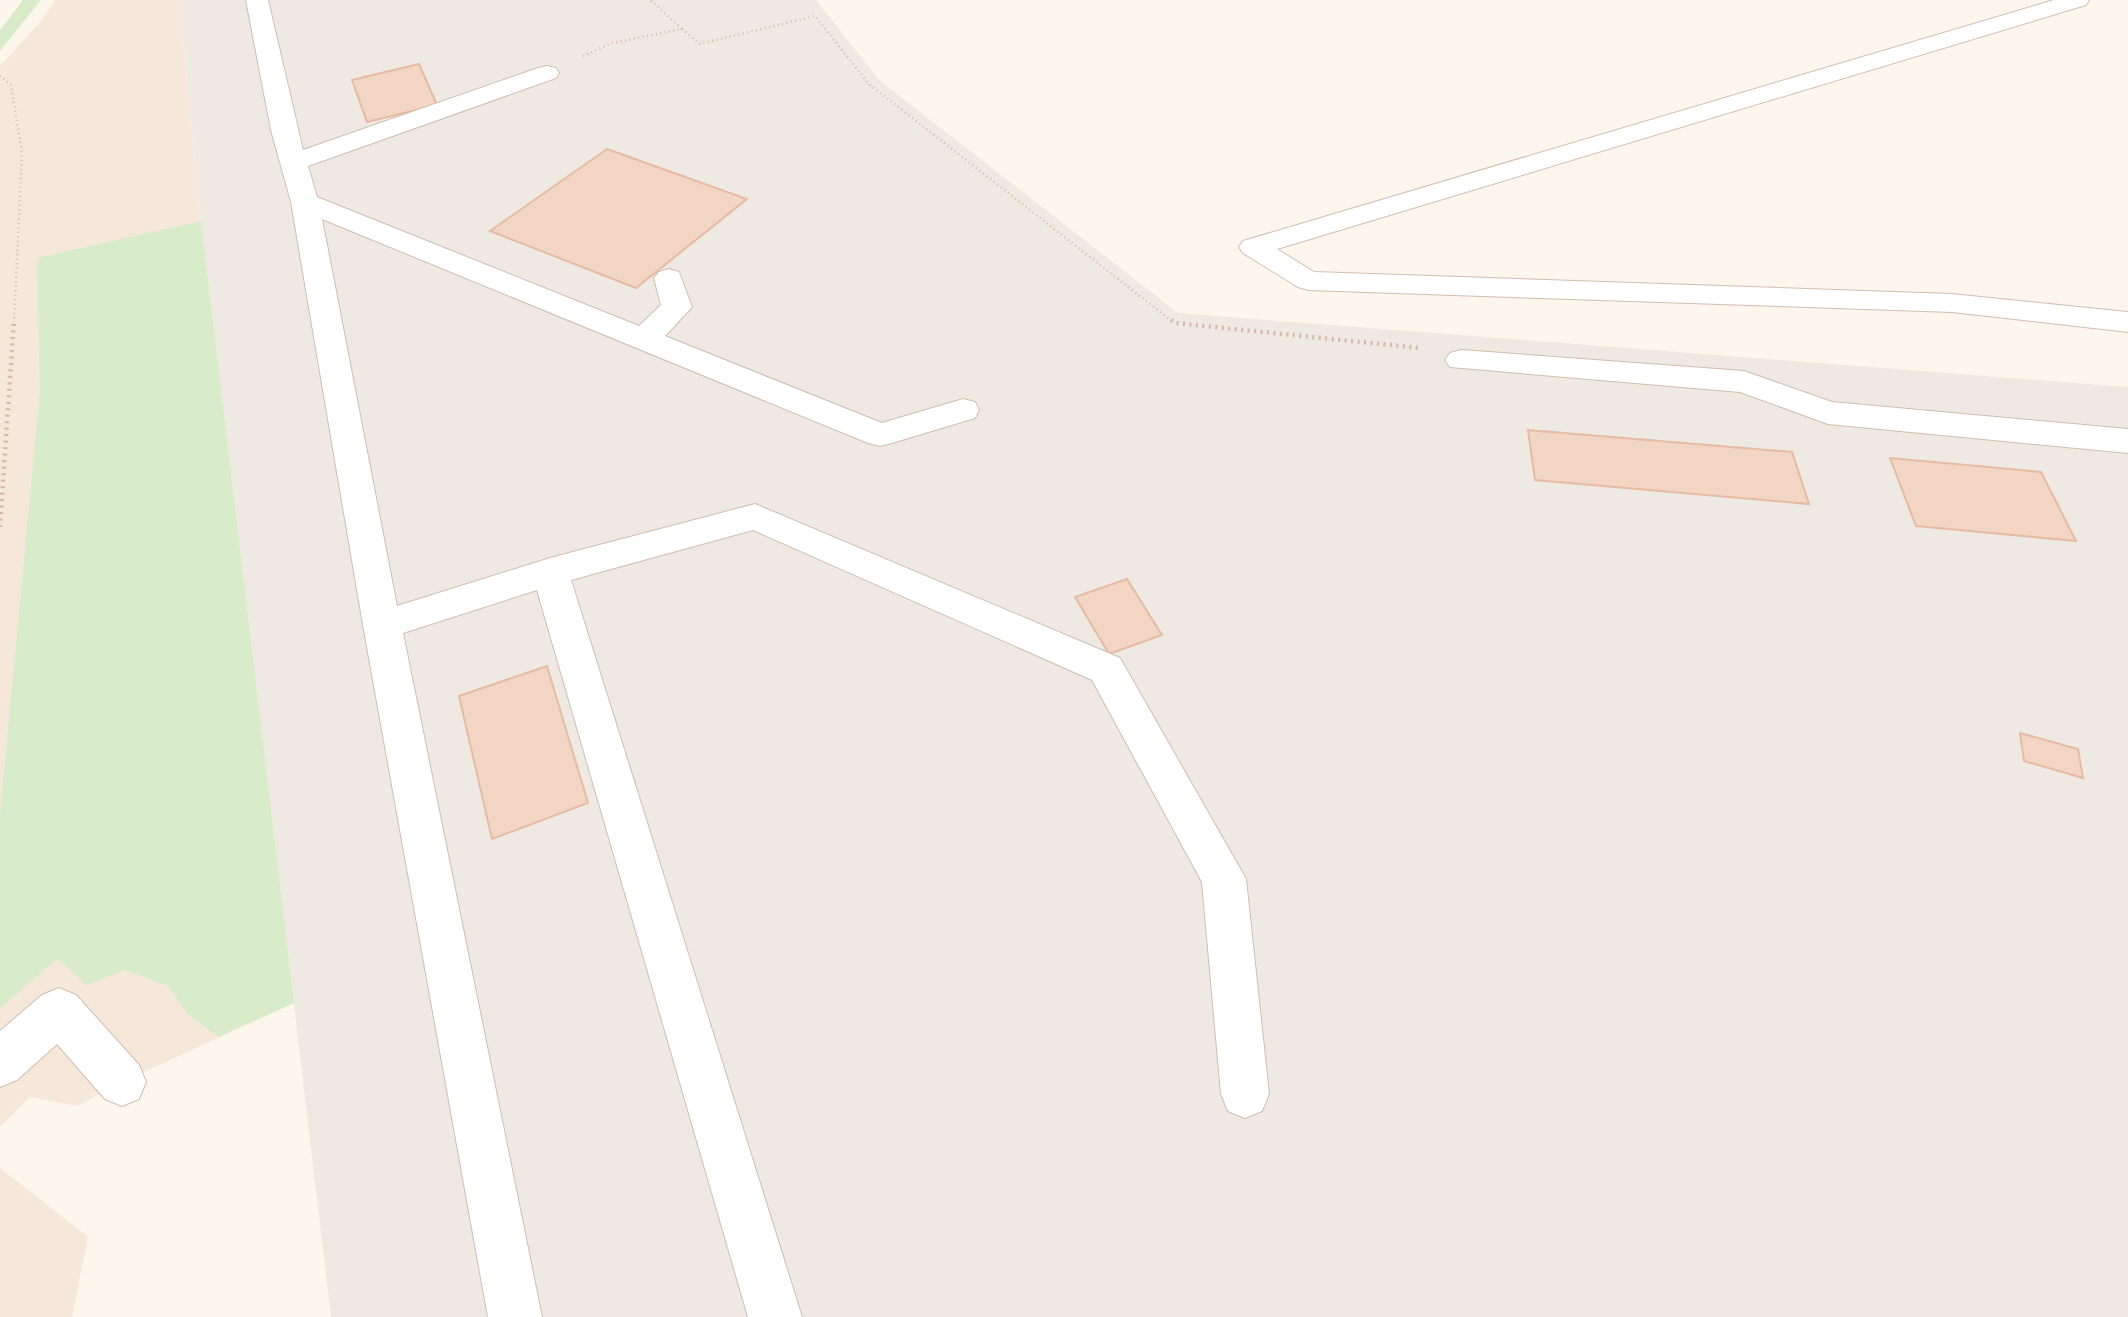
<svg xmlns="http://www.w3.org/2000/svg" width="2128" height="1317" font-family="'DejaVu Sans',sans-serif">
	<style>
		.residential { fill: #f5e8da }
		.industrial { fill: #efe9e4 }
		.green { fill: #d8ecc9 }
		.building { fill: #f3d5c3; stroke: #e6bba3; stroke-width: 2 }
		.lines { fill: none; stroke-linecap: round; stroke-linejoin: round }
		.minor-casing { stroke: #d1beb0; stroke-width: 2 }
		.path-far1 { stroke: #d9b8a5; stroke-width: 2.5; stroke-dasharray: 1 3.5; stroke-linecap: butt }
		.path { stroke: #d9b8a5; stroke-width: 4.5; stroke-dasharray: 2 4.5; stroke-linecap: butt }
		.minor { fill: #fff; fill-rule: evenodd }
	</style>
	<rect width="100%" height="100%" fill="#fdf6ec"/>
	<g class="residential">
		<polygon points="55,0 179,0 201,221 294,1003 122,1082 77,1106 30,1097 0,1127 0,66 41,21"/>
		<polygon points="0,1168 88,1237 72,1317 0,1317"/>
	</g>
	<polygon class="industrial" points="179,0 816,0 879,80 1178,313 2128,387 2128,1317 331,1317 201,221"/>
	<g class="green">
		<polygon points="23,0 41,0 0,51 0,30"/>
		<polygon points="201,221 294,1003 218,1037 188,1014 168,986 125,970 87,985 57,959 0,1008 0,814 40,390 37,258"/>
	</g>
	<g class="building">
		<polygon points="419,64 437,105 367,122 352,80"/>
		<polygon points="607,149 747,199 636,288 490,231"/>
		<polygon points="1528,430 1792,452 1809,504 1535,480"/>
		<polygon points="1890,458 2041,472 2076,541 1916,526"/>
		<polygon points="1127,579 1162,635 1109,654 1075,597"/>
		<polygon points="547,666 588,803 492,839 459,696"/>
		<polygon points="2020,733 2078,749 2083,778 2024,761"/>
	</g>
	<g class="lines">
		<defs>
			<g id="minor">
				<polygon points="246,0 268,0 303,150 538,68 547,66 556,68 559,73 556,78 308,166 317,197 639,326 661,305 654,278 659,272 669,269 679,272 692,307 665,336 882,423 963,399 975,402 979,410 975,418 892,443 880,446 868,443 322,219 397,606 550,558 755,504 1120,658 1246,879 1269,1094 1262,1111 1245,1118 1228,1111 1221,1094 1202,882 1092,680 753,530 571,580 802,1317 748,1317 537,590 403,633 542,1317 488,1317 363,625 291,202 271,130"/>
				<polygon points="2054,0 2089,0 2086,5 1277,249 1314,272 1952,294 2128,312 2128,332 1952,312 1308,290 1298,287 1243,253 1239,247 1243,241"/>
				<polygon points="1461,350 1744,371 1832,402 2128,429 2128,453 1828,424 1740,392 1450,367 1445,360 1450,353"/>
				<polygon points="59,988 76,995 139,1065 146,1082 139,1099 122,1106 105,1099 57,1044 17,1080 0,1087 0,1031 42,995"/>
			</g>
		</defs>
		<use href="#minor" class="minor-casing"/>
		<g class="path-far1">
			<polyline points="682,29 700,44 815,16 869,84 1173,322"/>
			<polyline points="583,56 612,43 682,29 650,0"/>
			<polyline points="0,76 11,85 22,153 14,322"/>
		</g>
		<g class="path">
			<polyline points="1171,320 1175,323 1420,348"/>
			<polyline points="0,527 14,320"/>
		</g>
		<use href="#minor" class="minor"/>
	</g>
</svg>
